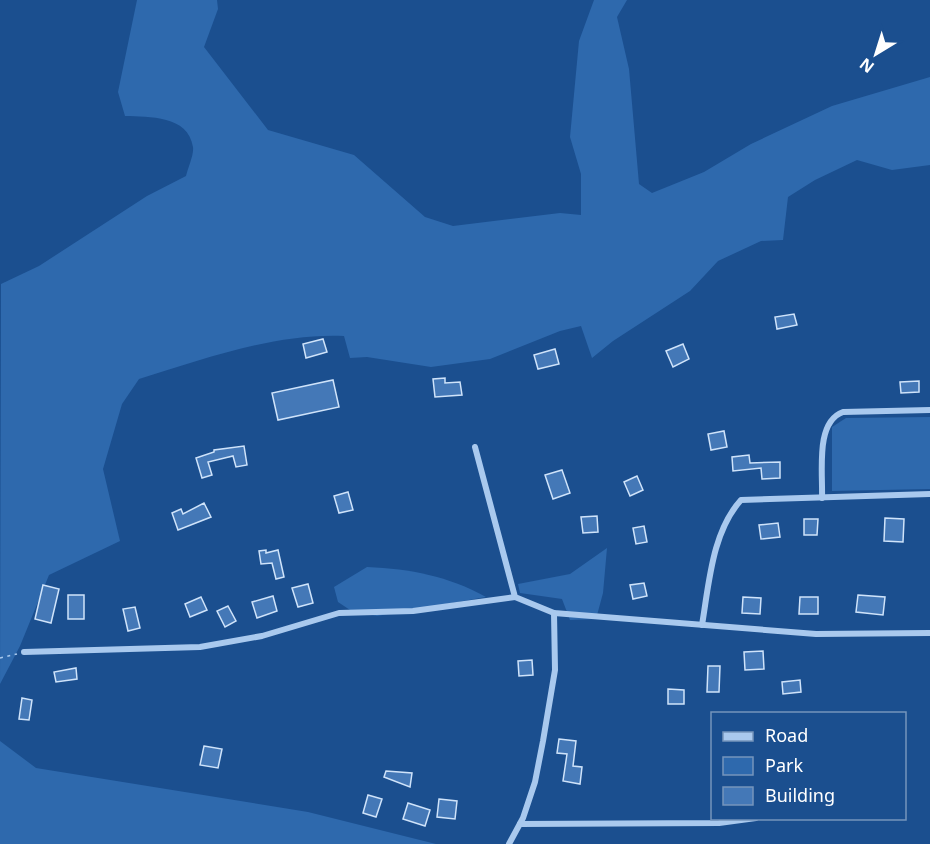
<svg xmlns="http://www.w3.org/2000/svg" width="930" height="844" font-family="'Noto Sans',sans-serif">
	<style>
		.green { fill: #2e69ad }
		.building { fill: #4478b7; stroke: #cfe3fa; stroke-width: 1.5 }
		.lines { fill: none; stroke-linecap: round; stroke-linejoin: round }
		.path { stroke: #a9c9ee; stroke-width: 1.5; stroke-dasharray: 3 4.5; stroke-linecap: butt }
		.minor { stroke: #a9c9ee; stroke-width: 6 }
	</style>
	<rect width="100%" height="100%" fill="#1b4f8f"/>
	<g class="green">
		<path d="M137,0H217L218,9L204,47L268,130L354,155L425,217L453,226L560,213L581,215V174L570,137L579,41L594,0H627L617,17L629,69L639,184L652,193L704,172L751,144L832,106L930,77V165L892,170L857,160L815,180L788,197L783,240L761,241L718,261L690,291L613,341L592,358L581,326L560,331L490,359L431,367L367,357L350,358L344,336C275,333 204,359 139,379L122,404L103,469L120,541L49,575L20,646L0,684L1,284L39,266L147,196L186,176C188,167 194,155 193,147C188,115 149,117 125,116L118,92Z"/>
		<polygon points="930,417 930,489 832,491 832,427 846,418"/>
		<polygon points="607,548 603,593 596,619 570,620 562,599 520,593 518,584 570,574"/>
		<path d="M367,567C411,569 448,576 486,597L377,616L350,610L338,602L334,587Z"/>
		<polygon points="0,741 36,768 308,812 436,844 0,844"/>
	</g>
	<g class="building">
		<polygon points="794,314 797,325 777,329 775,317"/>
		<polygon points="323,339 327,352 306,358 303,344"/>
		<polygon points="683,344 689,359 673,367 666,351"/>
		<polygon points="555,349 559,364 538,369 534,355"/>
		<polygon points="445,378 445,383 460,382 462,395 435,397 433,379"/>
		<polygon points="333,380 339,407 278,420 272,393"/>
		<polygon points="919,381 919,392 901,393 900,382"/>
		<polygon points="724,431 727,447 711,450 708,434"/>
		<polygon points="244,446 247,465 236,467 233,456 208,462 212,475 202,478 196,458 214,452 214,450"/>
		<polygon points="749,455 750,463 780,462 780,478 762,479 761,468 733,471 732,457"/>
		<polygon points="562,470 570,493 553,499 545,475"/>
		<polygon points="637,476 643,490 630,496 624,482"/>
		<polygon points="348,492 353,510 339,513 334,496"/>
		<polygon points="204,503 211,517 178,530 172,513 181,509 183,514"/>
		<polygon points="597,516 598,532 583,533 581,517"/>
		<polygon points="885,518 904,519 903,542 884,541"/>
		<polygon points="804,519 818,519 817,535 804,535"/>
		<polygon points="778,523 780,537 761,539 759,525"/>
		<polygon points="644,526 647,542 636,544 633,528"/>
		<polygon points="266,550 266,553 278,550 284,577 276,579 272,563 261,564 259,551"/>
		<polygon points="644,583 647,596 633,599 630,585"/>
		<polygon points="308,584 313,603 298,607 292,588"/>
		<polygon points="43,585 59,589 51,623 35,619"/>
		<rect x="68" y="595" width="16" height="24"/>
		<polygon points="858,595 885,597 883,615 856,612"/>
		<polygon points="273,596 277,611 257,618 252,602"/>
		<polygon points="201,597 207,610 190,617 185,604"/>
		<polygon points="743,597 761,598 760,614 742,613"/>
		<polygon points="800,597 818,597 818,614 799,614"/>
		<polygon points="228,606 236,621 225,627 217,611"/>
		<polygon points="135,607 140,628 128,631 123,609"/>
		<polygon points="763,651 764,669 745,670 744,652"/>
		<polygon points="532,660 533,675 519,676 518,661"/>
		<polygon points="708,666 720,666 719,692 707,692"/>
		<polygon points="76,668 77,679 56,682 54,672"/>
		<polygon points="800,680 801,692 783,694 782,682"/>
		<polygon points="668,689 684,690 684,704 668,704"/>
		<polygon points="22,698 32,700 29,720 19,719"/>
		<polygon points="559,739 576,741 573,766 582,767 580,784 563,781 567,754 557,753"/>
		<polygon points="204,746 222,749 218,768 200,765"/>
		<polygon points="386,771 412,773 410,787 384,777"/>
		<polygon points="368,795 382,799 376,817 363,813"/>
		<polygon points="439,799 457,801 455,819 437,817"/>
		<polygon points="408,803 430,810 425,826 403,819"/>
	</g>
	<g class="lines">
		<polyline class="path" points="0,658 17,654"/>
		<g class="minor">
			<polyline points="475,447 515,597 554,613 816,634 930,633"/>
			<path d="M822,498C823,472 815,422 843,412L930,410"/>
			<path d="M702,625C709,584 712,532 741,500L930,494"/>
			<polyline points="24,652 200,647 262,636 339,613 413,611 515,597"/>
			<polyline points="520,824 719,823 756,818"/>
			<polyline points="509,844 523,818 535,782 543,741 555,670 554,613"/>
		</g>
	</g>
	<rect x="711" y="712" width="195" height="108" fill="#1b4f8f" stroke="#7695bc" stroke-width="1.5"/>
	<rect x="723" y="732" width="30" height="9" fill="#a9c9ee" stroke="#7695bc" stroke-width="1.5"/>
	<text x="765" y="742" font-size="18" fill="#ffffff">Road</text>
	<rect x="723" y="757" width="30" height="18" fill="#2e69ad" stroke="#7695bc" stroke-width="1.5"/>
	<text x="765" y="772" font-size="18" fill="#ffffff">Park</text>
	<rect x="723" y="787" width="30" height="18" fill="#4478b7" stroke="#7695bc" stroke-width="1.5"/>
	<text x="765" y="802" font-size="18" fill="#ffffff">Building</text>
	<g transform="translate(876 54) rotate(218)" stroke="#1b4f8f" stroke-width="4.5" paint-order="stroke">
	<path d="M0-4.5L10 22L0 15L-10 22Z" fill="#ffffff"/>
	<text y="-9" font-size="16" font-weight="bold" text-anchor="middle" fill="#ffffff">N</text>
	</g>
</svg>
